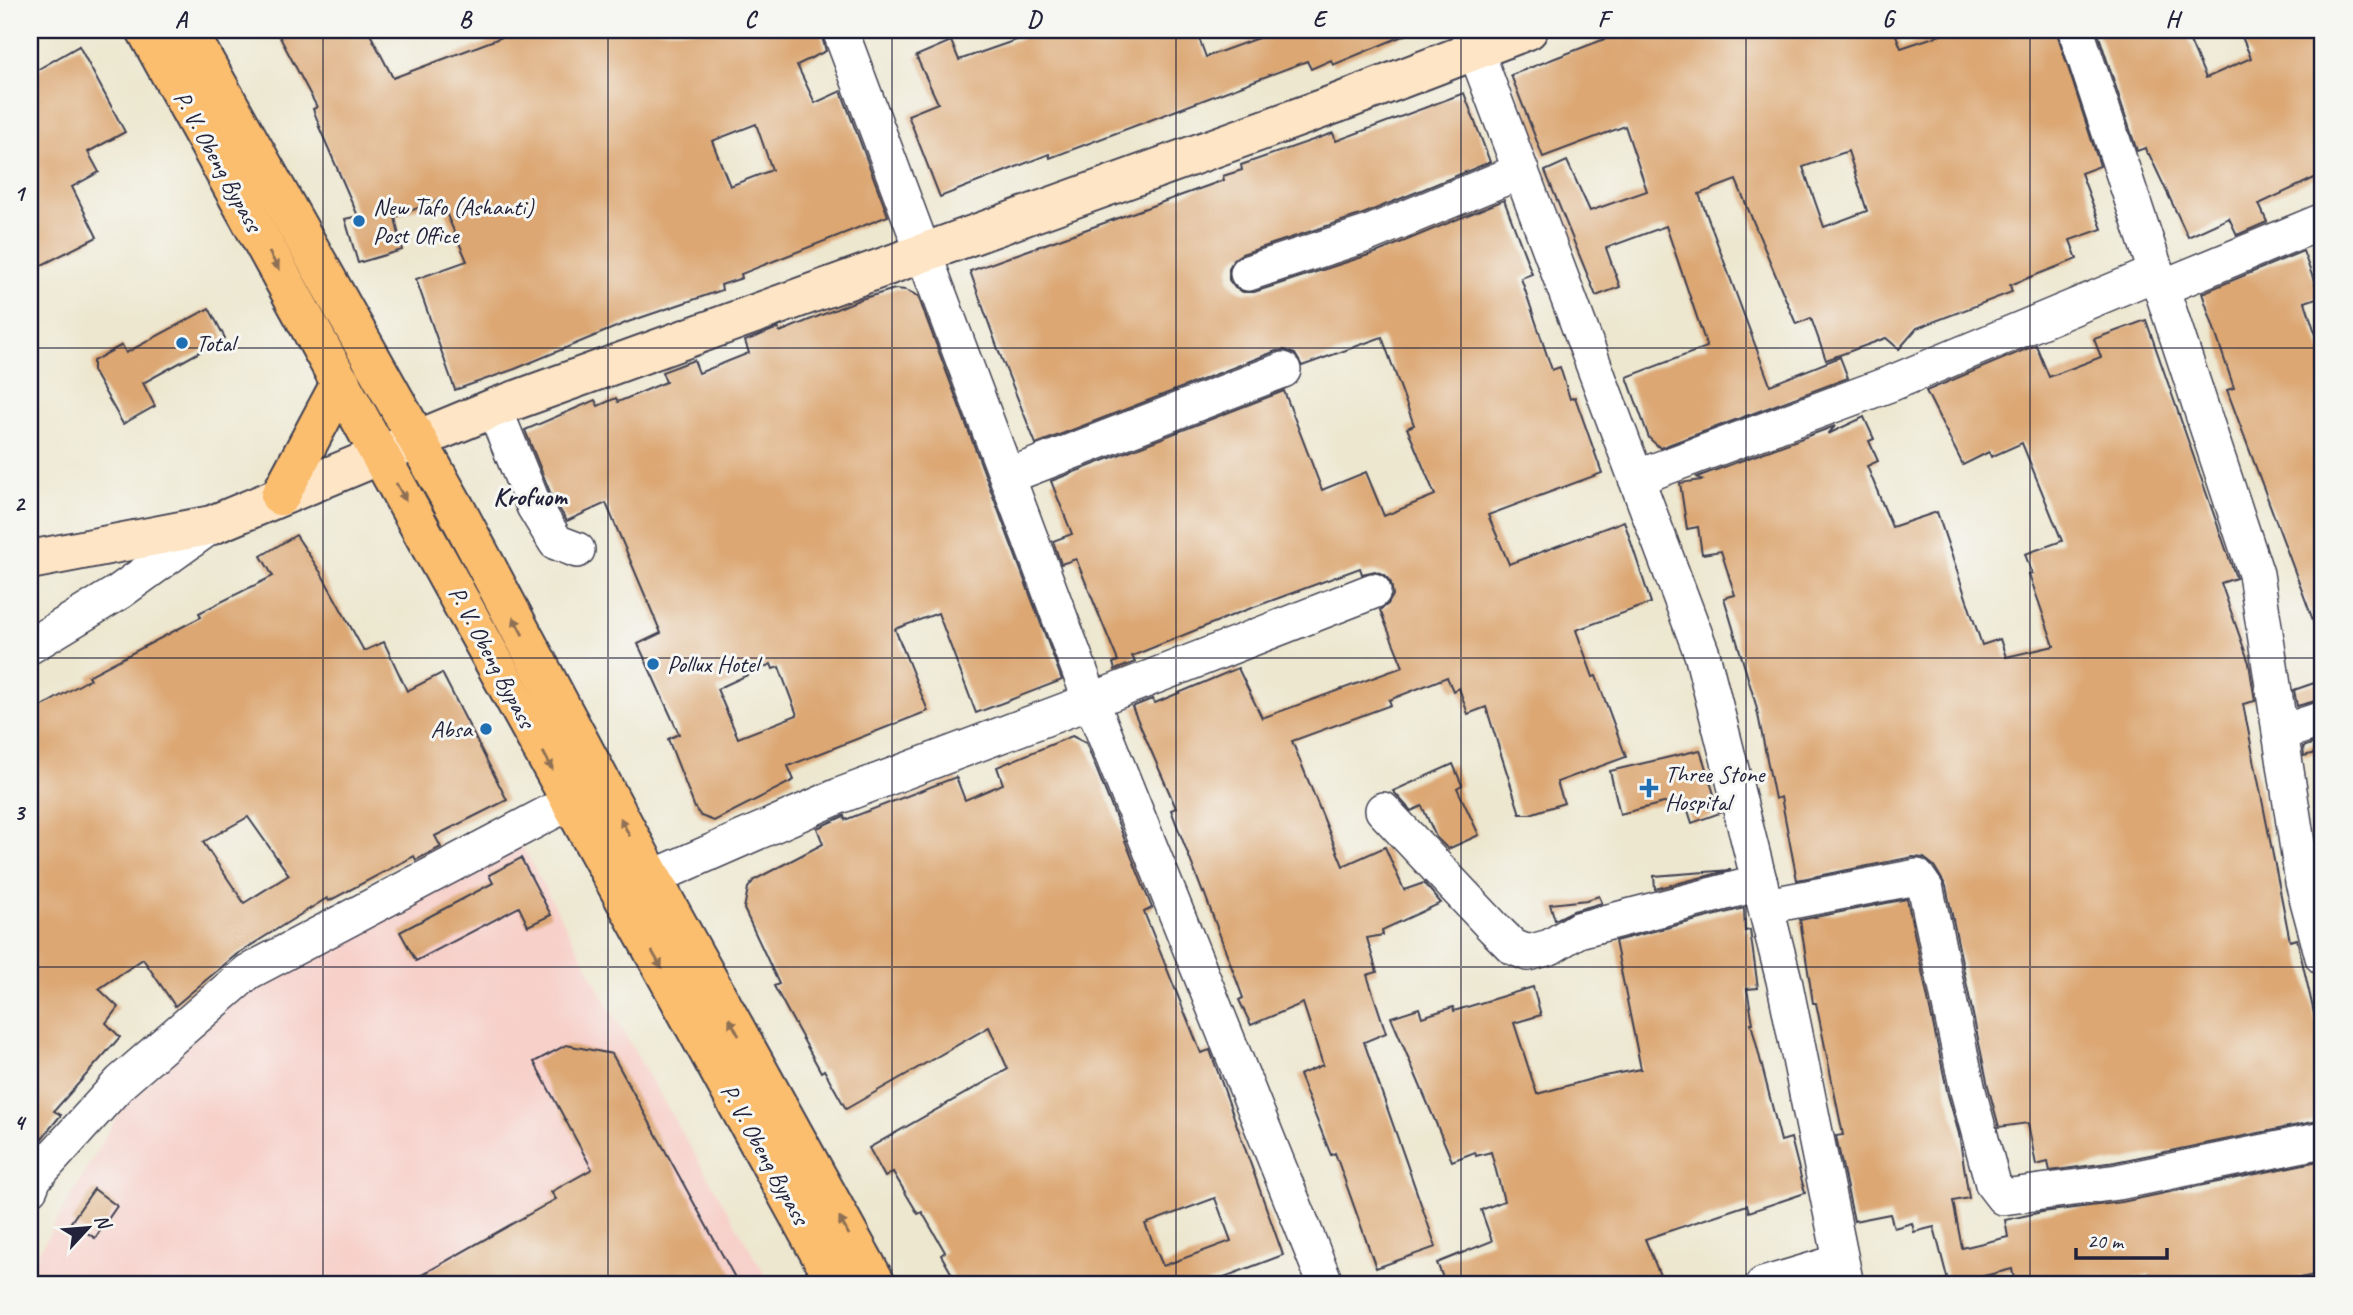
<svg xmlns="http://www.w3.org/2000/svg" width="2353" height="1315" font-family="Caveat,sans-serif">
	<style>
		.built { fill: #f7d0ca }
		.building { fill: #dca773; fill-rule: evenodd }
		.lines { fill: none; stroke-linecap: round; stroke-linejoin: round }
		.street-casing { stroke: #404051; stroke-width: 38 }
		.secondary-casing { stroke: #404051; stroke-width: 42 }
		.highway-casing { stroke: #404051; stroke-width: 42 }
		.street { stroke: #fff; stroke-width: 35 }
		.secondary { stroke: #fde5c5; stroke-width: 38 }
		.highway { stroke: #fbbd6e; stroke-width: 38 }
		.oneway { fill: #8e7054 }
		.grid { fill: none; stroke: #22223b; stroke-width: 2; stroke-opacity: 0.55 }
		.poi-dot { fill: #1f6fb2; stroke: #f6f6f2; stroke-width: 2.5 }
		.labels { text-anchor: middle; stroke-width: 6; stroke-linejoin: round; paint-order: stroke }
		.street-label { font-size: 24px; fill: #22223b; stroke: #f6f6f2 }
		.poi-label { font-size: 24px; fill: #22223b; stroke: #f6f6f2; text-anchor: start }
		.neighbourhood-label { font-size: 26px; font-weight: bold; fill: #22223b; stroke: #f6f6f2 }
		.neatline { fill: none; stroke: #22223b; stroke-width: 2.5 }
		.grid-label { font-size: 23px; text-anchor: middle; font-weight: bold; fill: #22223b }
	</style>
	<rect width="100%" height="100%" fill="#f6f6f2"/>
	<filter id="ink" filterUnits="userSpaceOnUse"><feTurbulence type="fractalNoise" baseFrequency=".0143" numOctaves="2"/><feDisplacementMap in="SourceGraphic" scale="14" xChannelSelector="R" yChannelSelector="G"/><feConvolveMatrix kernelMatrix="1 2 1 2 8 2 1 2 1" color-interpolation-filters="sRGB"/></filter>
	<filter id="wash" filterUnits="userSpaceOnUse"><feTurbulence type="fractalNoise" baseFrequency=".00686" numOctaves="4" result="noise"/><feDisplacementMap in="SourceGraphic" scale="28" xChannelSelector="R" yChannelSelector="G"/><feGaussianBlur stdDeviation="1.57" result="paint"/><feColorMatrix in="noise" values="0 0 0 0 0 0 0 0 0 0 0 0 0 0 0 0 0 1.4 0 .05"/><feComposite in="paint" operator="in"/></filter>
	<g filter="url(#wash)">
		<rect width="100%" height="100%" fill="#ede7cf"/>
		<polygon class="built" points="519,840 618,1023 771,1285 30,1285 30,1267 122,1108 227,1006"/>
		<g id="blocks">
			<g class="building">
				<path d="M276,30H368L393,78L521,30H820L826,51L797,65L815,103L841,91L888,216L741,274L742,278L721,285L722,290L628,322L515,369L455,390L416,279L467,261L440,199L395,217L402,250L358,263L345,219L358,216L319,127H320L313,109L317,107ZM756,124L772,170L730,186L712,141Z"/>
				<polygon points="1022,30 1196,30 1206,57 1261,37 1259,30 1417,30 1333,65 1331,60 1311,69 1307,61 1050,158 1049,154 940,197 908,115 938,103 916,56 951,41 959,60 1025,37"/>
				<path d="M1628,30H1894L1901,48L1955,30H2056L2100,166L2081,173L2102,229L2070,240L2077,259L2010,285L2012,292L1917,328L1899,349L1886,338L1826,360L1811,318L1796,324L1736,180L1699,194L1770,385L1840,357L1848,378L1660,448L1649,438L1627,377L1707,347L1666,226L1606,248L1620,287L1596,296L1545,171L1567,161L1590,211L1647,191L1625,126L1543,157L1511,75ZM1848,151L1867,211L1824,227L1803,167Z"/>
				<polygon points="2097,30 2185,30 2206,78 2251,58 2239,30 2323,30 2323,174 2259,204 2267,222 2237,235 2229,218 2188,237 2149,154 2147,154 2145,148 2137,151"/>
				<polygon points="79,46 125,132 88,152 99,172 72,187 97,237 30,271 30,74"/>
				<polygon points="1464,93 1490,162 1363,214 1242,254 1234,259 1229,268 1229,280 1235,288 1243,292 1254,292 1378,252 1504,200 1532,274 1521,278 1552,370 1560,367 1570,399 1575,397 1602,473 1488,515 1509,564 1624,521 1651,603 1576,630 1593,677 1596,676 1626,757 1557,782 1564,803 1530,814 1520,814 1486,707 1468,714 1459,688 1453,691 1447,677 1389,700 1391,705 1292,741 1343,866 1385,847 1404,890 1424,883 1441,903 1382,930 1383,935 1367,938 1377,972 1367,975 1386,1033 1364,1042 1436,1247 1376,1268 1335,1153 1331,1155 1299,1075 1323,1065 1303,1003 1251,1025 1239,1000 1243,998 1204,892 1203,893 1171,810 1176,808 1132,707 1152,699 1155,703 1238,668 1262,718 1403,667 1380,610 1388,604 1393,595 1391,583 1385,575 1375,571 1362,574 1360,568 1238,613 1132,656 1135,662 1115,670 1113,663 1118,661 1076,559 1061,564 1053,541 1072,534 1051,481 1284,391 1322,490 1366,472 1384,516 1435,495 1407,428 1414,425 1382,337 1302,366 1295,354 1285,350 1276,351 1036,444 999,352 970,271 1224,180 1223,176 1242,170 1241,165 1333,133 1336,141"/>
				<polygon points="2303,251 2320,297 2305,302 2323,357 2323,638 2320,639 2227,390 2234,388 2202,293"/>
				<path d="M895,289L906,290L918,296L1062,680L976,713L938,613L895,629L928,711L788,766L794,780L714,821L701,816L695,808L668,739L679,734L638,644L661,633L606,503L567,521L552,497L525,430L595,400L598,406L616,398L618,402L666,382L662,372L694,360L699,373L749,353L745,341L778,328L780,332L861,299ZM771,664L773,669L779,667L797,715L738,738L717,689Z"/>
				<polygon points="209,308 225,338 143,383 155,406 123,424 93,371 93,361 122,345 126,353"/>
				<polygon points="2146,320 2236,578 2221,583 2249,663 2255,701 2243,704 2290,941 2297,939 2320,1039 2323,1038 2323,1120 2115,1162 2050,1171 2048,1162 2036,1165 2028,1123 1999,1127 1988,1086 1946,886 1934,866 1924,858 1913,857 1797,880 1781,797 1775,799 1756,705 1724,598 1735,595 1721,551 1702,554 1698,527 1687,529 1680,483 1702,480 1697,477 1835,426 1828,434 1864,417 1874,439 1869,441 1878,461 1867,466 1892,527 1937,512 1982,645 2000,639 2006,657 2054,646 2029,574 2032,573 2025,554 2062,541 2022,443 1991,457 1989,452 1963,465 1926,391 2036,345 2049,377 2101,357 2094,339"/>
				<path d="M296,535L321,573L364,651L384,642L407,691L442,673L507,800L435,836L441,847L416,860L414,856L329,901L327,898L237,954L175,1006L143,959L99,989L118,1007L106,1023L120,1037L54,1111L61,1115L30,1153V713L90,679L88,676L201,617L199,613L273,576L261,556ZM248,817L289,875L244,903L203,842Z"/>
				<polygon points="2323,680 2323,699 2297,706 2294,690"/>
				<path d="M1072,736L1086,743L1152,908L1144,912L1201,1053L1210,1050L1283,1255L1203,1285H958L941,1255L945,1252L922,1212L918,1214L893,1172L885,1177L869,1148L1008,1069L989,1027L846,1109L824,1070L821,1072L774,986L779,984L744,909L748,888L754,880L823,844L817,828L844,816L845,820L956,777L965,800L1003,784L997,767ZM1215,1198L1231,1241L1163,1266L1145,1224Z"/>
				<polygon points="2323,740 2323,751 2304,756 2303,747"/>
				<polygon points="1700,750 1720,813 1692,823 1684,798 1620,814 1610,771"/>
				<polygon points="1453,764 1462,785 1457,788 1479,835 1448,849 1436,837 1422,806 1411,811 1393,791"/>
				<polygon points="521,858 551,915 528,926 519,907 416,961 400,932 493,883 489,875"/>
				<polygon points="1731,870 1655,889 1654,876"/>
				<polygon points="1599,896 1602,903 1573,911 1555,920 1550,904 1587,900"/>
				<polygon points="1907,899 1948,1095 1959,1134 1969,1198 1953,1201 1962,1248 2008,1237 2005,1220 2042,1212 2122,1202 2323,1160 2323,1273 2268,1285 2152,1285 2150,1274 2102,1285 2019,1285 2018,1278 2014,1279 2012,1269 1968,1280 1969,1285 1949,1285 1934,1227 1914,1232 1912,1223 1894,1228 1890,1214 1854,1221 1836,1136 1843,1135 1816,1003 1813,1003 1800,920"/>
				<polygon points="1744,908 1745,931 1750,930 1758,988 1747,989 1753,1023 1751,1023 1781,1141 1791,1138 1805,1193 1749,1212 1747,1205 1645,1239 1664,1285 1446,1285 1437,1263 1492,1241 1481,1210 1504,1201 1491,1152 1476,1156 1475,1152 1452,1161 1391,1017 1419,1008 1422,1017 1453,1007 1454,1011 1533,987 1541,1015 1514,1023 1537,1094 1599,1077 1641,1069 1615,941"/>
				<polygon points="566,1045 612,1054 739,1285 404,1285 556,1199 551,1192 592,1169 534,1062"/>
				<polygon points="94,1189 117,1206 95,1238 71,1222"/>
			</g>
		</g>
	</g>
	<g filter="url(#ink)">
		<use href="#blocks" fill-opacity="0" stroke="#404051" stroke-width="2"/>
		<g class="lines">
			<defs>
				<g id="street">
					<polyline points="840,30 1091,701 1326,1285"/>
					<polyline points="1468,30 1702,654 1784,980 1846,1285"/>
					<polyline points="2076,30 2256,574 2303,882 2323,957"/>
					<polyline points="1248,273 1370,233 1521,171"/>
					<polyline points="2161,288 2323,221"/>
					<polyline points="494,408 534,506 556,542 577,550"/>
					<polyline points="1008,476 1283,370"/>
					<polyline points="1636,478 1892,383 2156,273"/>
					<polyline points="30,646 119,592 212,525"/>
					<polyline points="2280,733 2323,719"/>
					<polyline points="1383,810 1494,928 1513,947 1528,953 1550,947 1578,930 1760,883"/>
					<polyline points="652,878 839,796 1091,701 1373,591"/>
					<polyline points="1766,906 1917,877 1926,890 1968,1091 1993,1184 2003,1197 2118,1182 2323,1140"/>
					<polyline points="30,1188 34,1178 121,1082 248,972 570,802"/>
					<polyline points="1763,1285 1840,1262"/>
				</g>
				<polyline id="secondary" points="30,560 212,525 494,408 1338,103 1528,30"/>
				<g id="highway">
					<polyline points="146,30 837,1285"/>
					<polyline points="187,30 457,511 652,878 877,1285"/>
					<polyline points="280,496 341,382"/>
				</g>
			</defs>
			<use href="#street" class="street-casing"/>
			<use href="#secondary" class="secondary-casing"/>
			<use href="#highway" class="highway-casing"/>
			<use href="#street" class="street"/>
			<use href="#secondary" class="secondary"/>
			<use href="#highway" class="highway"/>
		</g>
		<defs><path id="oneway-solid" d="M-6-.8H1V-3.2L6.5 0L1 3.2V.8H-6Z" transform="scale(1.75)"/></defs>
		<g class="oneway">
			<use href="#oneway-solid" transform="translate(274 261) rotate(61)"/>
			<use href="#oneway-solid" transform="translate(401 492) rotate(61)"/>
			<use href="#oneway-solid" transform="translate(518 626) rotate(-118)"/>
			<use href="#oneway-solid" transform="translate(548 761) rotate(62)"/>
			<use href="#oneway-solid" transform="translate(625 827) rotate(-117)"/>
			<use href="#oneway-solid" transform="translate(657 960) rotate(61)"/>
			<use href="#oneway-solid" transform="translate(734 1027) rotate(-119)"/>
			<use href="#oneway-solid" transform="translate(844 1226) rotate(-119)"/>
		</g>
	</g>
	<path class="grid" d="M323,30V1285M608,30V1285M892,30V1285M1176,30V1285M1461,30V1285M1746,30V1285M2030,30V1285M30,348H2323M30,658H2323M30,967H2323"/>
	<g class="poi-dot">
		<circle cx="359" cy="221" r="7"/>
		<circle cx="182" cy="343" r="7"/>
		<circle cx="653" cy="664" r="7"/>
		<circle cx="486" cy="729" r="7"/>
		<path d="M1645.5 777.5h7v7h7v7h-7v7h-7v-7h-7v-7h7z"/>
	</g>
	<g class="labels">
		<g class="street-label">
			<text transform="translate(218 161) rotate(61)" y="8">P. V. Obeng Bypass</text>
			<text transform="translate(492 657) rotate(62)" y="8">P. V. Obeng Bypass</text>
			<text transform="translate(765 1154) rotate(61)" y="8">P. V. Obeng Bypass</text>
		</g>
		<g class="poi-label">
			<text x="373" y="215">New Tafo (Ashanti)<tspan x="373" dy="28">Post Office</tspan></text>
			<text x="196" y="351">Total</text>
			<text x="667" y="672">Pollux Hotel</text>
			<text x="472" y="737" text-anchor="end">Absa</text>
			<text x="1665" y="782">Three Stone<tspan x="1665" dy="28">Hospital</tspan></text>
		</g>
		<g class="neighbourhood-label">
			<text x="530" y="505">Krofuom</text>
		</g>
	</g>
	<rect width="2353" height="1315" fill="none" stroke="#f6f6f2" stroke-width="77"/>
	<g transform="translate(88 1228) rotate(64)" stroke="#f6f6f2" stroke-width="5" paint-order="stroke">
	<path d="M0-5L12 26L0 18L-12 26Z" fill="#22223b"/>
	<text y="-10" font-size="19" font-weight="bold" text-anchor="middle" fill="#22223b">N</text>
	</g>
	<path d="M2076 1248v10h91v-10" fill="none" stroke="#22223b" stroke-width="3.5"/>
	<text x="2087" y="1248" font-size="21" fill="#22223b" stroke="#f6f6f2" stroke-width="5" paint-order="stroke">20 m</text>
	<rect x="38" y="38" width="2276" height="1238" class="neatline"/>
	<g class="grid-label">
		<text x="181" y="27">A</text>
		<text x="465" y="27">B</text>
		<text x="750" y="27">C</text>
		<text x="1034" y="27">D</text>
		<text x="1319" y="27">E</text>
		<text x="1603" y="27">F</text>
		<text x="1888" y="27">G</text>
		<text x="2172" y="27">H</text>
		<text x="19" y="201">1</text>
		<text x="19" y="511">2</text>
		<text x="19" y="820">3</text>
		<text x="19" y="1130">4</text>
	</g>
</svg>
